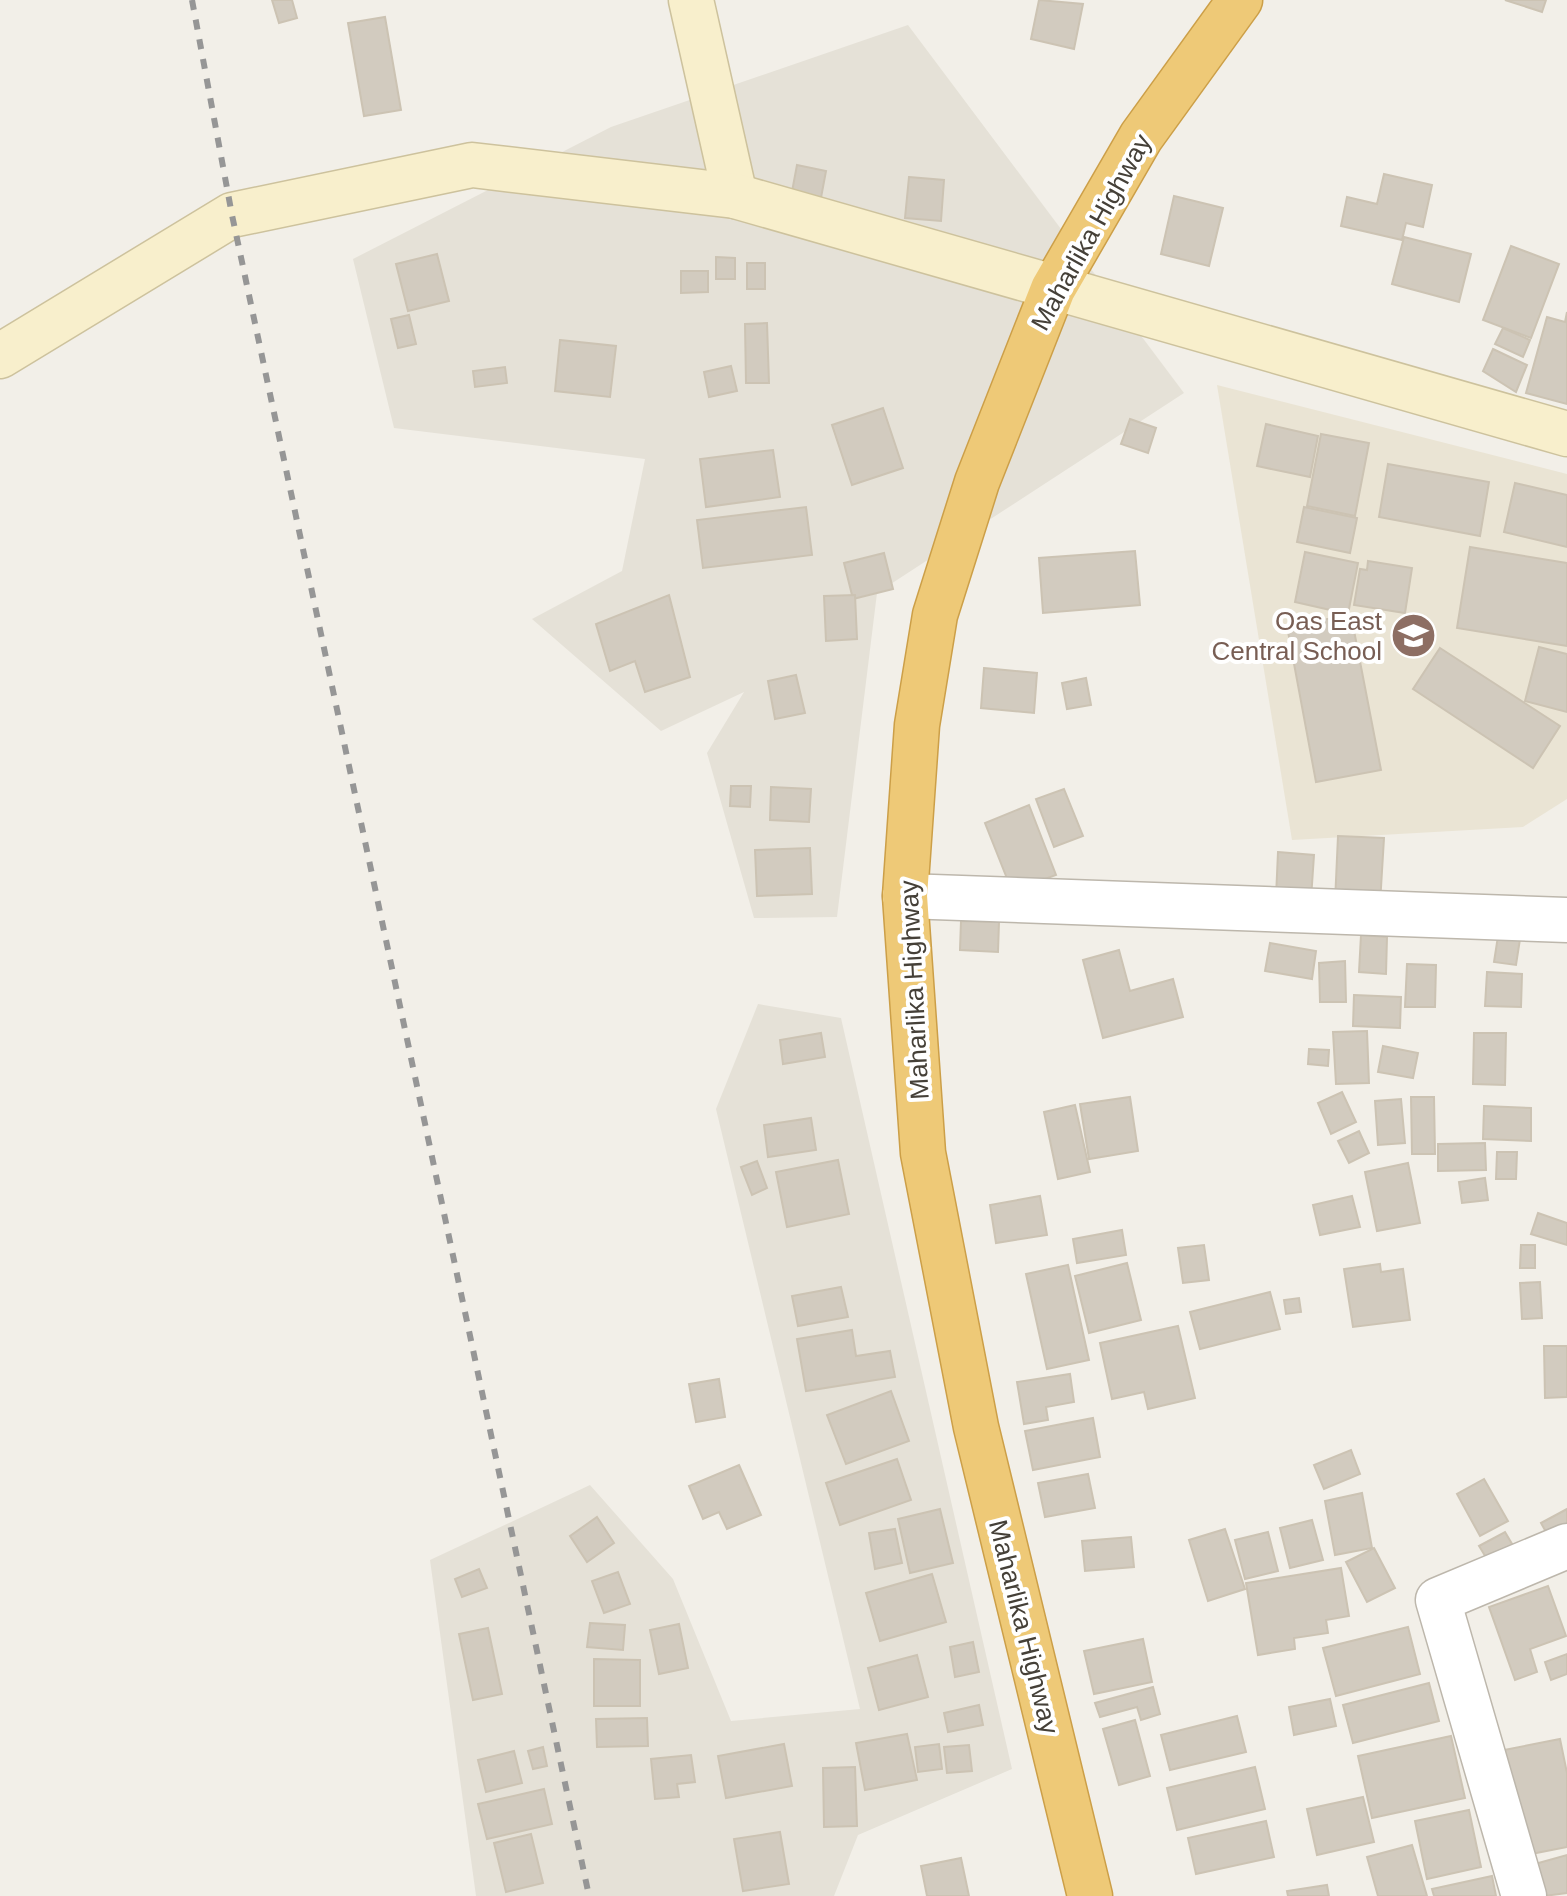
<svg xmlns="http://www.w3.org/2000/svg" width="1567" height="1896" font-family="Arial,sans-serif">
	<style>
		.residential { fill: #e5e1d7 }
		.education { fill: #eae4d4 }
		.building { fill: #d2cbbf; stroke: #ccc3b3; stroke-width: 2 }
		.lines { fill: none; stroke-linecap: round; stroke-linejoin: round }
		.street-casing { stroke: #bdb7ac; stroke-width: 47 }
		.secondary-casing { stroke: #cdc29d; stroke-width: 47 }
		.highway-casing { stroke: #cc9f48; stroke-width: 47 }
		.street { stroke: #fff; stroke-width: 44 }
		.secondary { stroke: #f8efcc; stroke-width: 44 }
		.highway { stroke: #eec977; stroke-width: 44 }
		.rail { stroke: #969696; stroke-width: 6; stroke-dasharray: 10 10; stroke-linecap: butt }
		.labels { text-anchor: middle; stroke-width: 8; stroke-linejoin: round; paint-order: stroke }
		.street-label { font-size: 26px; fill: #454038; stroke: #fff }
		.education-label { font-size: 26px; fill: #785e54; stroke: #fff; text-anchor: end }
	</style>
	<rect width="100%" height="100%" fill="#f2efe8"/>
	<g class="residential">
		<polygon points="908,25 1184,393 877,593 837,917 754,918 707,753 744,692 661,731 532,619 622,571 645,459 394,428 353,259 611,127"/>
		<polygon points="758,1004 841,1018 1012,1769 858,1835 834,1896 476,1896 430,1560 590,1485 673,1579 731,1721 860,1709 716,1109"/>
	</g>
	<polygon class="education" points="1217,385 1567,474 1567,799 1523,827 1292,840"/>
	<g class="building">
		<polygon points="272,0 292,0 297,18 279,23"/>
		<polygon points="1039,0 1083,4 1074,49 1031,39"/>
		<polygon points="1505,0 1546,0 1542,12"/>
		<polygon points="385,17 401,110 364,116 348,23"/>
		<polygon points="797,165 826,171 820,203 791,197"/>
		<polygon points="1384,174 1432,185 1423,227 1406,223 1402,240 1341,226 1347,197 1377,204"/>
		<polygon points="909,177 944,180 941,221 905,218"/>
		<polygon points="1174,196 1223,208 1209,266 1161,254"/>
		<polygon points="1404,237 1471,254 1459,302 1392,284"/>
		<polygon points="1511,246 1559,264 1531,338 1483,320"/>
		<polygon points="437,254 449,301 408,311 396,264"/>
		<polygon points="716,257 735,258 735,279 716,279"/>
		<rect x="747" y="263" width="18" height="26"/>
		<polygon points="681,271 708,271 708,292 681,293"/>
		<polygon points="1567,312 1567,404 1526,393 1547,317 1565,322"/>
		<polygon points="409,315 416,344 398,348 391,319"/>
		<polygon points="767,323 769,383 746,383 745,324"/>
		<polygon points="1503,328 1530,340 1523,357 1495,344"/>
		<polygon points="560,340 616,346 610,397 555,391"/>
		<polygon points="1493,349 1527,365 1516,392 1483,371"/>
		<polygon points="731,366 737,391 709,397 704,372"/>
		<polygon points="505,367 507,383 475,387 473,371"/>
		<polygon points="883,408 903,468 852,485 832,425"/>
		<polygon points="1130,419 1156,428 1148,453 1121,444"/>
		<polygon points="1266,424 1318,436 1310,477 1257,466"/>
		<polygon points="1321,434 1369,443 1355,516 1307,506"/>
		<polygon points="773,450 780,497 706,507 700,459"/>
		<polygon points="1388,464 1489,482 1480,536 1379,517"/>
		<polygon points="1515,483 1567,495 1567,547 1504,532"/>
		<polygon points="806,507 812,555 703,568 697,520"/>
		<polygon points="1304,507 1357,518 1350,553 1297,542"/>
		<polygon points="1470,547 1567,563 1567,646 1457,628"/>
		<polygon points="1135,551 1140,605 1043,613 1039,558"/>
		<polygon points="1305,552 1358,563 1348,614 1295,602"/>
		<polygon points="884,553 893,589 853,599 844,563"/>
		<polygon points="1368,561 1412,568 1405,613 1354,605 1360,569 1367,570"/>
		<polygon points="669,595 690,677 645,692 635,661 610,671 596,624"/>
		<polygon points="855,595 857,639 826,641 824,596"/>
		<polygon points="1351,615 1381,770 1316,782 1287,626"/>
		<polygon points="1539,647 1567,654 1567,712 1525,701"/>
		<polygon points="1440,648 1560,726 1533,768 1413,689"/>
		<polygon points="984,668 1037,673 1034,713 981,708"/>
		<polygon points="796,675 805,713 775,719 768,681"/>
		<polygon points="1086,678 1091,705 1067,709 1062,683"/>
		<polygon points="731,786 751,786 750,807 730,806"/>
		<polygon points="771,787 811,789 809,822 770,820"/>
		<polygon points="1064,789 1083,836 1054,847 1036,799"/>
		<polygon points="1029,805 1056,875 1012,891 985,823"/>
		<polygon points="1338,836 1384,838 1380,904 1335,902"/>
		<polygon points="810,848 812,894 757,896 755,850"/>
		<polygon points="1278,852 1314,855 1311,899 1276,897"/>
		<polygon points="961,921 999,922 998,952 960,950"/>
		<polygon points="1361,935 1387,937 1386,974 1359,972"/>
		<polygon points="1498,936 1520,939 1516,965 1494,962"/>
		<polygon points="1270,943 1316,951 1312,979 1265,971"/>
		<polygon points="1119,950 1130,991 1173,979 1183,1017 1103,1038 1083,960"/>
		<polygon points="1345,961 1346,1002 1320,1002 1319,963"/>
		<polygon points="1407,964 1436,965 1435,1007 1405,1007"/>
		<polygon points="1487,972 1522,974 1521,1007 1485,1006"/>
		<polygon points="1354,995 1401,997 1400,1028 1353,1026"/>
		<polygon points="1367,1031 1369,1083 1336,1084 1333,1032"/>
		<polygon points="821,1033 825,1057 783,1064 780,1040"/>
		<polygon points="1474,1033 1506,1033 1505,1085 1473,1084"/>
		<polygon points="1383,1046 1418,1053 1413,1078 1378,1072"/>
		<polygon points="1309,1049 1329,1050 1328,1066 1308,1064"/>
		<polygon points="1342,1092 1356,1122 1331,1134 1318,1103"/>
		<polygon points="1130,1097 1138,1151 1089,1159 1080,1104"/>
		<polygon points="1411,1097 1434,1097 1435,1154 1412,1154"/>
		<polygon points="1401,1099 1405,1143 1378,1145 1375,1101"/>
		<polygon points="1075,1105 1090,1172 1058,1179 1044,1112"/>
		<polygon points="1484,1106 1531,1108 1531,1141 1483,1139"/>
		<polygon points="811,1118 816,1150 768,1157 764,1125"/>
		<polygon points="1359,1131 1369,1153 1349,1163 1338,1141"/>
		<polygon points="1485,1143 1486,1170 1438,1171 1438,1144"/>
		<polygon points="1497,1152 1517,1152 1516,1179 1496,1179"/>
		<polygon points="838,1160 849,1214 787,1227 776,1172"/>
		<polygon points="757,1161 767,1188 752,1195 741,1167"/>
		<polygon points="1408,1163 1420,1223 1377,1231 1365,1172"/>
		<polygon points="1485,1178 1488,1200 1462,1203 1459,1182"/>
		<polygon points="1040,1196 1047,1235 996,1243 990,1205"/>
		<polygon points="1352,1196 1360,1227 1320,1235 1313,1205"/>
		<polygon points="1538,1213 1567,1223 1567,1245 1531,1234"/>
		<polygon points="1122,1230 1126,1255 1077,1263 1073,1239"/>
		<polygon points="1204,1245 1209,1280 1183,1283 1178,1248"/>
		<polygon points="1521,1245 1535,1245 1535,1268 1520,1268"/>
		<polygon points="1127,1263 1141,1320 1089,1333 1075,1276"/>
		<polygon points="1380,1264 1381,1272 1403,1269 1410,1320 1353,1327 1344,1269"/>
		<polygon points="1068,1265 1089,1360 1047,1369 1026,1274"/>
		<polygon points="1540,1282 1542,1318 1522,1319 1520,1283"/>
		<polygon points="841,1287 848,1317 798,1326 792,1296"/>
		<polygon points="1270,1292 1280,1329 1200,1349 1190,1312"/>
		<polygon points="1299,1298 1301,1312 1286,1314 1284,1300"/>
		<polygon points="1178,1326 1195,1398 1148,1409 1144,1392 1112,1399 1100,1343"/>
		<polygon points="852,1330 856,1356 890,1351 895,1377 806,1391 797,1339"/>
		<polygon points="1544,1346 1567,1346 1567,1397 1545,1398"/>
		<polygon points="1070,1374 1074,1402 1046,1407 1048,1420 1024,1424 1017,1382"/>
		<polygon points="719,1379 725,1417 696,1422 689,1384"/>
		<polygon points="891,1391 909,1441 846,1464 827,1415"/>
		<polygon points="1093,1418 1100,1457 1033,1470 1025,1431"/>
		<polygon points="1351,1450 1360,1474 1324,1489 1314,1465"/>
		<polygon points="897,1459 911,1500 840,1525 826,1483"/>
		<polygon points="739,1465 761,1515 727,1529 719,1512 703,1519 689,1486"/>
		<polygon points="1088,1474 1095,1508 1045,1517 1038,1483"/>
		<polygon points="1484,1479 1508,1521 1480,1536 1457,1494"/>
		<polygon points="1362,1493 1372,1548 1335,1555 1325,1501"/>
		<polygon points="940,1509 953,1563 910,1573 898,1519"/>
		<polygon points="1567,1509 1567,1532 1551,1541 1541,1523"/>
		<polygon points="597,1517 614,1543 587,1562 570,1536"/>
		<polygon points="1312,1520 1323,1560 1290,1568 1280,1528"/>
		<polygon points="895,1529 902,1563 875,1569 869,1533"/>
		<polygon points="1225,1529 1245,1589 1208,1601 1189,1540"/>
		<polygon points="1268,1532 1278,1571 1245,1579 1235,1540"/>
		<polygon points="1505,1532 1515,1549 1490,1564 1479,1546"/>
		<polygon points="1131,1537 1134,1567 1085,1571 1082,1541"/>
		<polygon points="1374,1548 1395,1588 1367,1602 1346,1562"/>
		<polygon points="1341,1568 1349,1616 1326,1620 1328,1633 1294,1638 1295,1649 1258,1655 1246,1583"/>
		<polygon points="479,1569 487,1588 462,1597 455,1579"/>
		<polygon points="618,1572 630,1604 604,1613 592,1581"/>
		<polygon points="932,1574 946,1622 880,1641 866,1593"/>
		<polygon points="1548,1586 1566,1636 1530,1649 1537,1672 1515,1680 1489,1607"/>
		<polygon points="590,1623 625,1625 623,1650 587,1647"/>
		<polygon points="679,1624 688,1668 659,1674 650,1630"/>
		<polygon points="1408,1627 1420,1674 1336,1696 1323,1648"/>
		<polygon points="488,1628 502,1694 473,1700 459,1634"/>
		<polygon points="1143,1639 1152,1682 1094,1694 1084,1651"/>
		<polygon points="973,1642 979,1672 955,1677 950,1647"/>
		<polygon points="1567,1654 1567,1674 1551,1680 1545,1662"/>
		<polygon points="917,1655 928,1697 879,1710 868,1668"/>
		<polygon points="594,1659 640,1660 640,1706 594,1706"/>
		<polygon points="1429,1683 1439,1721 1353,1743 1343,1705"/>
		<polygon points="1153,1687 1160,1714 1141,1720 1137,1707 1100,1717 1095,1703"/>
		<polygon points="1330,1699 1336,1726 1294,1735 1289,1707"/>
		<polygon points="979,1705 983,1725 948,1732 944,1713"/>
		<polygon points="1237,1716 1246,1752 1170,1770 1161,1735"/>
		<polygon points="647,1718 648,1746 597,1747 596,1719"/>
		<polygon points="1135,1720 1150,1776 1119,1785 1103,1729"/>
		<polygon points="907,1734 917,1780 865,1790 856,1743"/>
		<polygon points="1451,1736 1465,1798 1372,1818 1358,1756"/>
		<polygon points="1560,1739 1567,1773 1567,1847 1526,1855 1504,1750"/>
		<polygon points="784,1744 792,1786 726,1798 718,1756"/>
		<polygon points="939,1744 942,1769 918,1772 915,1747"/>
		<polygon points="969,1745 972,1771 947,1773 944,1747"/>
		<polygon points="543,1747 547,1766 533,1769 528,1751"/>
		<polygon points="514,1751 522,1783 486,1792 478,1760"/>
		<polygon points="691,1755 695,1782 677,1784 679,1797 655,1799 651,1759"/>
		<polygon points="855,1767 857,1826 824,1827 823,1768"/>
		<polygon points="1255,1767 1265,1809 1177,1830 1167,1788"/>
		<polygon points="544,1789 552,1824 487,1839 478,1804"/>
		<polygon points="1363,1797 1374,1842 1317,1855 1307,1809"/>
		<polygon points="1469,1810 1481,1867 1427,1879 1415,1821"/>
		<polygon points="1266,1821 1274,1857 1196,1874 1188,1838"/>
		<polygon points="780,1832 789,1884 743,1891 734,1839"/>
		<polygon points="531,1834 543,1883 506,1892 494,1843"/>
		<polygon points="1412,1845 1427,1896 1378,1896 1367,1857"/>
		<polygon points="1567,1855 1567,1893 1544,1896 1535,1864"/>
		<polygon points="961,1858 969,1896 927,1896 921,1866"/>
		<polygon points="1492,1876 1496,1896 1434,1896 1432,1889"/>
		<polygon points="1327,1885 1329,1896 1288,1896 1287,1891"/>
	</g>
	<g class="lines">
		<defs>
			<g id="street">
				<polyline points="905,896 1567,920"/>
				<polyline points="1524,1896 1438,1600 1567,1546"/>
			</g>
			<g id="secondary">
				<polyline points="691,0 735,196"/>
				<polyline points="0,356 232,215 472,165 735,196 1567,434"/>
			</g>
			<polyline id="highway" points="1090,1896 976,1427 923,1153 905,896 917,725 935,615 977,482 1053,289 1141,137 1240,0"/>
		</defs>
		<use href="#street" class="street-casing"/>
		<use href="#secondary" class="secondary-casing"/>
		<use href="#highway" class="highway-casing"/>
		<use href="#street" class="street"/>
		<use href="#secondary" class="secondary"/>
		<use href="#highway" class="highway"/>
		<polyline class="rail" points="192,0 232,215 589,1896"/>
	</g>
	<defs>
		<symbol id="school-disc" viewBox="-11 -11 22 22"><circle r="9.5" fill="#8d6e63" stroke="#fff"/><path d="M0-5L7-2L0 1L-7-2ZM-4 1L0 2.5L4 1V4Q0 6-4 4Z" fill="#fff"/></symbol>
	</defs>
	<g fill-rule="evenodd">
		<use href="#school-disc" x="1388" y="610" width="51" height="51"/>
	</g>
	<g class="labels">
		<g class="street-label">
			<text transform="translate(1091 232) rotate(-61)" y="9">Maharlika Highway</text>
			<text transform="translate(914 990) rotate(-93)" y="9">Maharlika Highway</text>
			<text transform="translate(1024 1627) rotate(76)" y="9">Maharlika Highway</text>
		</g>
		<g class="education-label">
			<text x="1382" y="630">Oas East<tspan x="1382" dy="30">Central School</tspan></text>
		</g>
	</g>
</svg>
